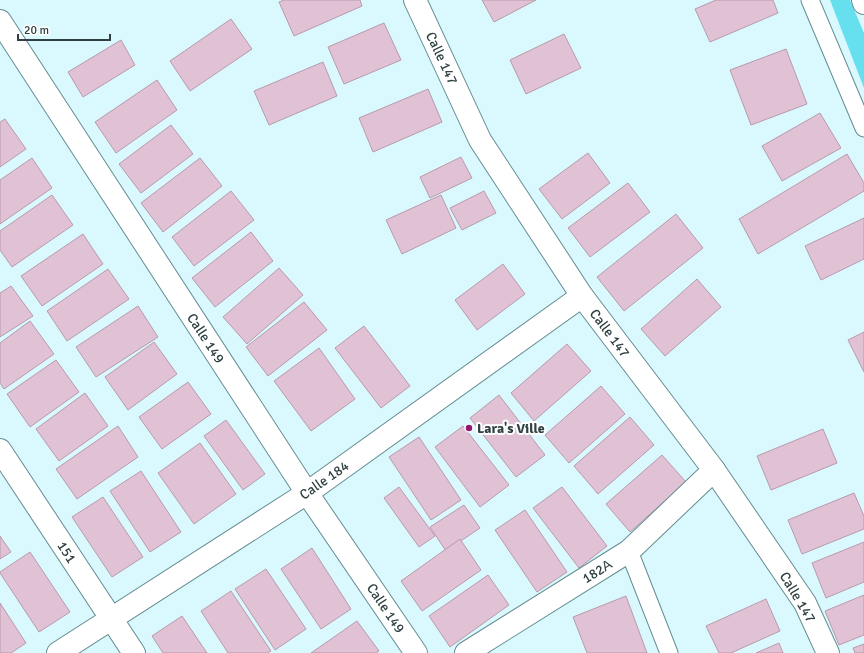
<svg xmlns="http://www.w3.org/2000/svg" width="864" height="653" font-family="Signika,sans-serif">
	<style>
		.green { fill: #66dfee }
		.building { fill: #e1c2d5; stroke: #b89aac }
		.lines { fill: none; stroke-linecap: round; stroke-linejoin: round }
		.lane-casing { stroke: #658c91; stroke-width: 19 }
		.street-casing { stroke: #658c91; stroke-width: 24 }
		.primary-casing { stroke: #658c91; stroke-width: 24 }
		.lane { stroke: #fff; stroke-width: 17 }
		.street { stroke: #fff; stroke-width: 22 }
		.primary { stroke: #fff; stroke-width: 22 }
		.poi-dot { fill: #931875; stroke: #fff; stroke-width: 1.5 }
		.labels { text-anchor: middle; stroke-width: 4; stroke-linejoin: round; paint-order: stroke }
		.street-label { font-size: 14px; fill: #304042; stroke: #fff }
		.poi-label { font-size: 14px; font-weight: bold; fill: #304042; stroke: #fff; text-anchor: start }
	</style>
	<rect width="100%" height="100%" fill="#d9f9fe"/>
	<polygon class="green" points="830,0 850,0 864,33 864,88"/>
	<g class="building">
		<polygon points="284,0 360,0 362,6 294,36 279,2"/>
		<polygon points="482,0 536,0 494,22"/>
		<polygon points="716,0 773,0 778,13 710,42 695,9"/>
		<polygon points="231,19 252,49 190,91 170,61"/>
		<polygon points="384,23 401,60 344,84 328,47"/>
		<polygon points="564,34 581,68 526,94 510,60"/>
		<polygon points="121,40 135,65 83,97 68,72"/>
		<polygon points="786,49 807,104 751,125 730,70"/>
		<polygon points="323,62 337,96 269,125 254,91"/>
		<polygon points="157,80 177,110 116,153 95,122"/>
		<polygon points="428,89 442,122 373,152 359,118"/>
		<polygon points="820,113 841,148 782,181 762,146"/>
		<polygon points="5,119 26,149 0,167 0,122"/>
		<polygon points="171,125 193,154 141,193 119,164"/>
		<polygon points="588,153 610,183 562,219 539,189"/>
		<polygon points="847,154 864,183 864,191 758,254 739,219"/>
		<polygon points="461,157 472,178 430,198 420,177"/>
		<polygon points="32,158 52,188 0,224 0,180"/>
		<polygon points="200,158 222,186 163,232 141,203"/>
		<polygon points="628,183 650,212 590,257 568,228"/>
		<polygon points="231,191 254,220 194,266 172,237"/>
		<polygon points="484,191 496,213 462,230 450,208"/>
		<polygon points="52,195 73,225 12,267 0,250 0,231"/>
		<polygon points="441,195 456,228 402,254 386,220"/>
		<polygon points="676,214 703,248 624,311 597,277"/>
		<polygon points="864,218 864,259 821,280 805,246"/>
		<polygon points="251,232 273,261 215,307 192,278"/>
		<polygon points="83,234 103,264 42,306 21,276"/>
		<polygon points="503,264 525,294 477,330 455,300"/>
		<polygon points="279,268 303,295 247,344 223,317"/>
		<polygon points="108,269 129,299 67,341 47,311"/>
		<polygon points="697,279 721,307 665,356 641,329"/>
		<polygon points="11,286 33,316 0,337 0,293"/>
		<polygon points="304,302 327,330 268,376 246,347"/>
		<polygon points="138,306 158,337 96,377 76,347"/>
		<polygon points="30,321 54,354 4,389 0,383 0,343"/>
		<polygon points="364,326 410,386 381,408 335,348"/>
		<polygon points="864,332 864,372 848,340"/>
		<polygon points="154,342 177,374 128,410 105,377"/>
		<polygon points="567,344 591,371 534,421 511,393"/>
		<polygon points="319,348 355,399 311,431 274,381"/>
		<polygon points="56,360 79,392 30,427 7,394"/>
		<polygon points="188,382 211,414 162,449 139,417"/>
		<polygon points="601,386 625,414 569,463 545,435"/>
		<polygon points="85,393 108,426 59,461 36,429"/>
		<polygon points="499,395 545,455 516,477 470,418"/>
		<polygon points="630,417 654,445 598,494 574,466"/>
		<polygon points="226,420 265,474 243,490 204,436"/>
		<polygon points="118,426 138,457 77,499 56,469"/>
		<polygon points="463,426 509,485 480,507 435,447"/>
		<polygon points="823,429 837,463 771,490 757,456"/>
		<polygon points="419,437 461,500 431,520 389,457"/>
		<polygon points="200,443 236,494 194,524 158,473"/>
		<polygon points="662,455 686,482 630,532 606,504"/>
		<polygon points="141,471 181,532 150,552 110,491"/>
		<polygon points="399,487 435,536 419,547 384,498"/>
		<polygon points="562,487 607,546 579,568 533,508"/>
		<polygon points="854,493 864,516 864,529 802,554 788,520"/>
		<polygon points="103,497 143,557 112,577 72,517"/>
		<polygon points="464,505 480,528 446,551 430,527"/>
		<polygon points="525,510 567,572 537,592 495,530"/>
		<polygon points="0,536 11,552 0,559"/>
		<polygon points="460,539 481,570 422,611 401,581"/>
		<polygon points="864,542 864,582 826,598 812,563"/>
		<polygon points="312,548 351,609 321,629 281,569"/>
		<polygon points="30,552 70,612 39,632 0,573 0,572"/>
		<polygon points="266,569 306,629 275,650 235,589"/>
		<polygon points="488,575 509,605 450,647 429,616"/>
		<polygon points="231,591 271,651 267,653 228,653 201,611"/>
		<polygon points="864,595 864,635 839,645 825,611"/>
		<polygon points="626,596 647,653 587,653 573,617"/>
		<polygon points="766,599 780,631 731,653 719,653 706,626"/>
		<polygon points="0,603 26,643 11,653 0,653"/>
		<polygon points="182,616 207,653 163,653 152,636"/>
		<polygon points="357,621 379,651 376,653 311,653"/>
		<polygon points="779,643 783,653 756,653"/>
		<polygon points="864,644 864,653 855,653 853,648"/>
	</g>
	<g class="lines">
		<defs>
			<g id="lane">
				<polyline points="810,0 864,128"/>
				<polyline points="629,551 669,653"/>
			</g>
			<g id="street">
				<polyline points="415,0 480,140 582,296 714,470 805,603 828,653"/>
				<polyline points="0,21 307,493 416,653"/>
				<polyline points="0,450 134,653"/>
				<polyline points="58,653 307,493 582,296"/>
				<polyline points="466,653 629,551 714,470"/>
			</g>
			<polyline id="primary" points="863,0 864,3"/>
		</defs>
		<use href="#lane" class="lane-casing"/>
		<use href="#street" class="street-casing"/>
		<use href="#primary" class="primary-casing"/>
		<use href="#lane" class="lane"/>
		<use href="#street" class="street"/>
		<use href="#primary" class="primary"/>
	</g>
	<circle class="poi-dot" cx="469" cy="428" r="4"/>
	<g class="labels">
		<g class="street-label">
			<text transform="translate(442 58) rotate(65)" y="5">Calle 147</text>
			<text transform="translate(610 333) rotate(53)" y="5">Calle 147</text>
			<text transform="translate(206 338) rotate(57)" y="5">Calle 149</text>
			<text transform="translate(324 480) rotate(-35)" y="5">Calle 184</text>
			<text transform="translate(67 552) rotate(57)" y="5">151</text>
			<text transform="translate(597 571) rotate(-32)" y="5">182А</text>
			<text transform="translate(798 597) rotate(59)" y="5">Calle 147</text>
			<text transform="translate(386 608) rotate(56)" y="5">Calle 149</text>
		</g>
		<g class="poi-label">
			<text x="477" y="433">Lara's Ville</text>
		</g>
	</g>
	<path d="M18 34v6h92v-6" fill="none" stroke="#304042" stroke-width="2"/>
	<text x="24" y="34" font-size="12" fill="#304042" stroke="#ffffff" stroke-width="3" paint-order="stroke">20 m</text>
</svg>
